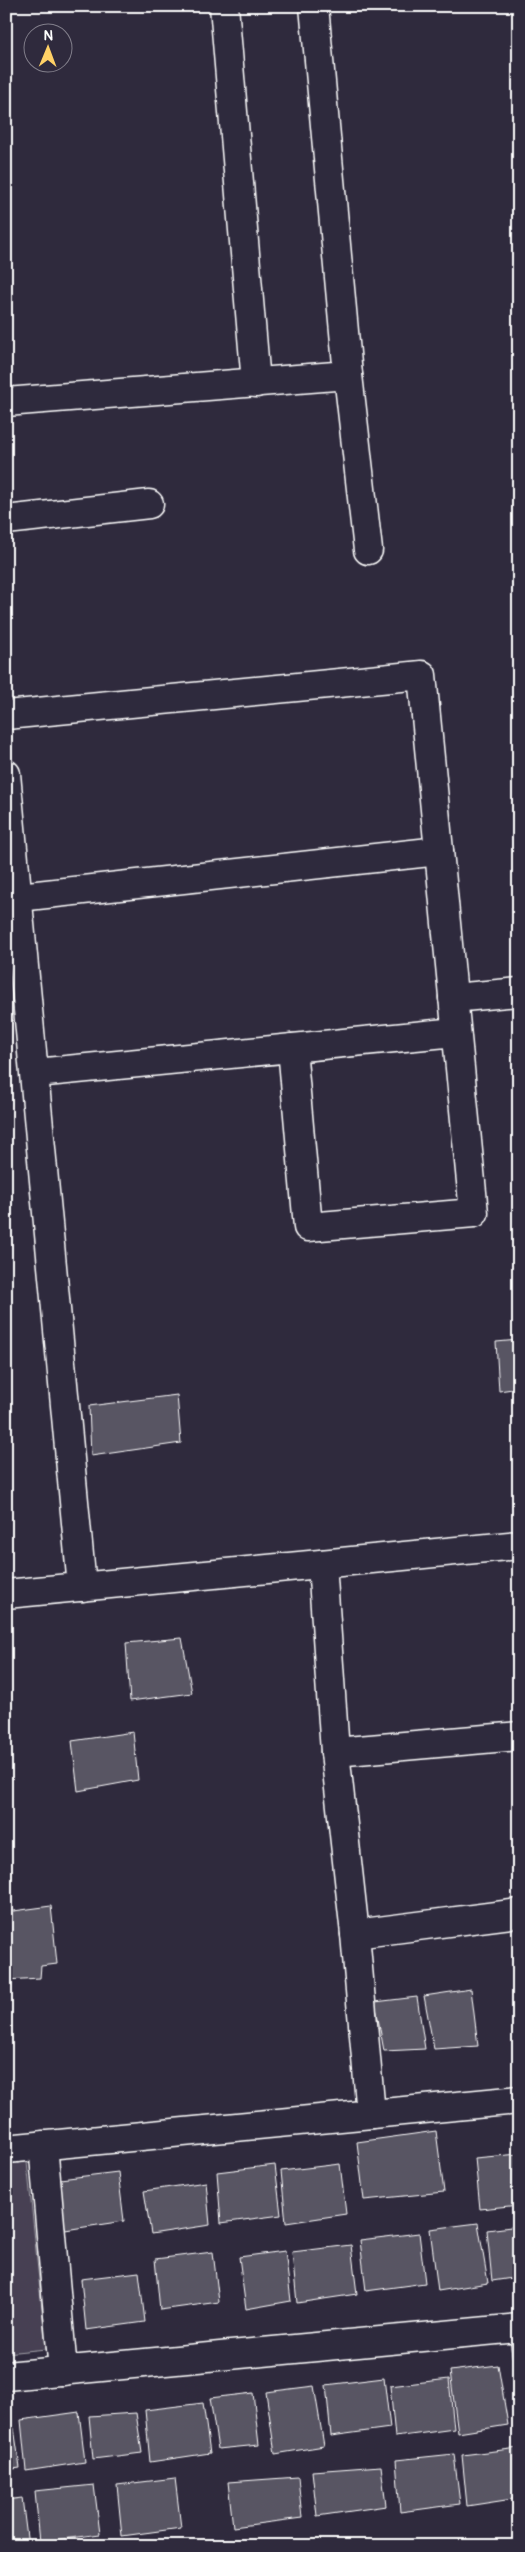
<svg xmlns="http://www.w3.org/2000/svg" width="525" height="2552" font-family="Pangolin,sans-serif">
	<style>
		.grass { fill: #464152; stroke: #a2a0a8 }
		.building { fill: #595564; stroke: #fff }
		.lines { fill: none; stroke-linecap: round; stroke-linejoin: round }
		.street-casing { stroke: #fff; stroke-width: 31 }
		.secondary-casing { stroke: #fff; stroke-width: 31 }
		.street { stroke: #2f2a3d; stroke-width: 28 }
		.secondary { stroke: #2f2a3d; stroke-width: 28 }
	</style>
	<rect width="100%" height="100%" fill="#2f2a3d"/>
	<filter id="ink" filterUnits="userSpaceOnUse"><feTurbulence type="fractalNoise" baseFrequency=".02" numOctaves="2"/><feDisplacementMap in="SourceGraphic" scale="10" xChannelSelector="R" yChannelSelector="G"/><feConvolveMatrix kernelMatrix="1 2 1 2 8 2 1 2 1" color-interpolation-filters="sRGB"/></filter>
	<g filter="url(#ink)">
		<polygon class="grass" points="27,2162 46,2349 6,2353 6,2164"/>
		<g class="building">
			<polygon points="519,1340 519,1388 499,1391 496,1342"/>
			<polygon points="177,1395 181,1443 91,1456 89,1406"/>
			<polygon points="182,1638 192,1693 130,1701 126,1643"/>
			<polygon points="133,1732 138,1780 78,1791 72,1741"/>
			<polygon points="51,1906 57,1964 41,1966 40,1978 6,1980 6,1912"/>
			<polygon points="471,1989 478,2046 434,2049 424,1996"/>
			<polygon points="417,1997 425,2049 384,2051 375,2002"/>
			<polygon points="436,2131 444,2192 364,2200 357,2142"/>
			<polygon points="519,2154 519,2205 480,2209 475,2158"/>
			<polygon points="340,2164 346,2214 286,2223 281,2171"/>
			<polygon points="275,2165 281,2215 221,2223 217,2172"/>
			<polygon points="118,2172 124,2221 65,2230 60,2179"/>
			<polygon points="206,2182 210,2225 151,2234 144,2191"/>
			<polygon points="478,2223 488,2283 438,2291 430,2229"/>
			<polygon points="519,2226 519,2277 492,2281 487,2230"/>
			<polygon points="419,2233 425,2283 366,2291 360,2240"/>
			<polygon points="351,2245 357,2294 297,2303 292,2252"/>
			<polygon points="285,2251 291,2301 246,2309 239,2257"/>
			<polygon points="213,2252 219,2302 160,2310 155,2259"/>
			<polygon points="139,2272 145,2322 86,2330 81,2279"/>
			<polygon points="519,2340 519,2403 510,2341"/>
			<polygon points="498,2365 508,2425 458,2433 450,2371"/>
			<polygon points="384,2378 390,2428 331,2436 326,2385"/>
			<polygon points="449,2379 454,2429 395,2437 390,2386"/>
			<polygon points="314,2386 324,2446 275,2454 266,2392"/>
			<polygon points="253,2393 259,2445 218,2449 210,2398"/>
			<polygon points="203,2403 210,2453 150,2462 145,2410"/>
			<polygon points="79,2412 85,2462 26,2471 21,2420"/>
			<polygon points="136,2413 142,2453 93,2459 89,2416"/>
			<polygon points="14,2428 20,2468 6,2470 6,2429"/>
			<polygon points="519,2448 519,2498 467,2506 462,2455"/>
			<polygon points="454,2454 460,2504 400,2512 396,2460"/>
			<polygon points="381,2466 386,2506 317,2516 312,2471"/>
			<polygon points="298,2477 302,2518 233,2527 228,2482"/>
			<polygon points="175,2478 181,2528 122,2536 117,2485"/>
			<polygon points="94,2485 100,2534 40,2542 35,2491"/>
			<polygon points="22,2498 28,2546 6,2546 6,2500"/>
		</g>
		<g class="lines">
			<defs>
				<g id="street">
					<polyline points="224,6 256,383"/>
					<polyline points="314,6 348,375 368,550"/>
					<polyline points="6,402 348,375"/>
					<polyline points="6,520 149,504"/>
					<polyline points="6,715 422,675 474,1213 308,1227 292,1048"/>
					<polyline points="6,774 82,1587"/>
					<polyline points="19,897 439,851"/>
					<polyline points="453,998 519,992"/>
					<polyline points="36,1073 456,1032"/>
					<polyline points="322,1564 335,1752 355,1934 371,2114"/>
					<polyline points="335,1752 519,1736"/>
					<polyline points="355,1934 519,1913"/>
					<polyline points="43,2145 63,2371"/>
					<polyline points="6,2149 519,2100"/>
					<polyline points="6,2376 519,2328"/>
				</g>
				<polyline id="secondary" points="6,1594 519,1545"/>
			</defs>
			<use href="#street" class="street-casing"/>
			<use href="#secondary" class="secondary-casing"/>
			<use href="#street" class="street"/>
			<use href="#secondary" class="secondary"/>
		</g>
	</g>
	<rect width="525" height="2552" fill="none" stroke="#2f2a3d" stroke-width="25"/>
	<rect x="12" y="12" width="500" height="2527" fill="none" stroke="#fff" stroke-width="2" filter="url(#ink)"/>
	<g transform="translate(48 48) rotate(1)"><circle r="24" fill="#2f2a3d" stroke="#827f8b"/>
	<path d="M0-4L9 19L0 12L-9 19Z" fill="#ffd166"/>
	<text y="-8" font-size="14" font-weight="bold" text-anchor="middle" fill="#ffffff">N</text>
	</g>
</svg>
